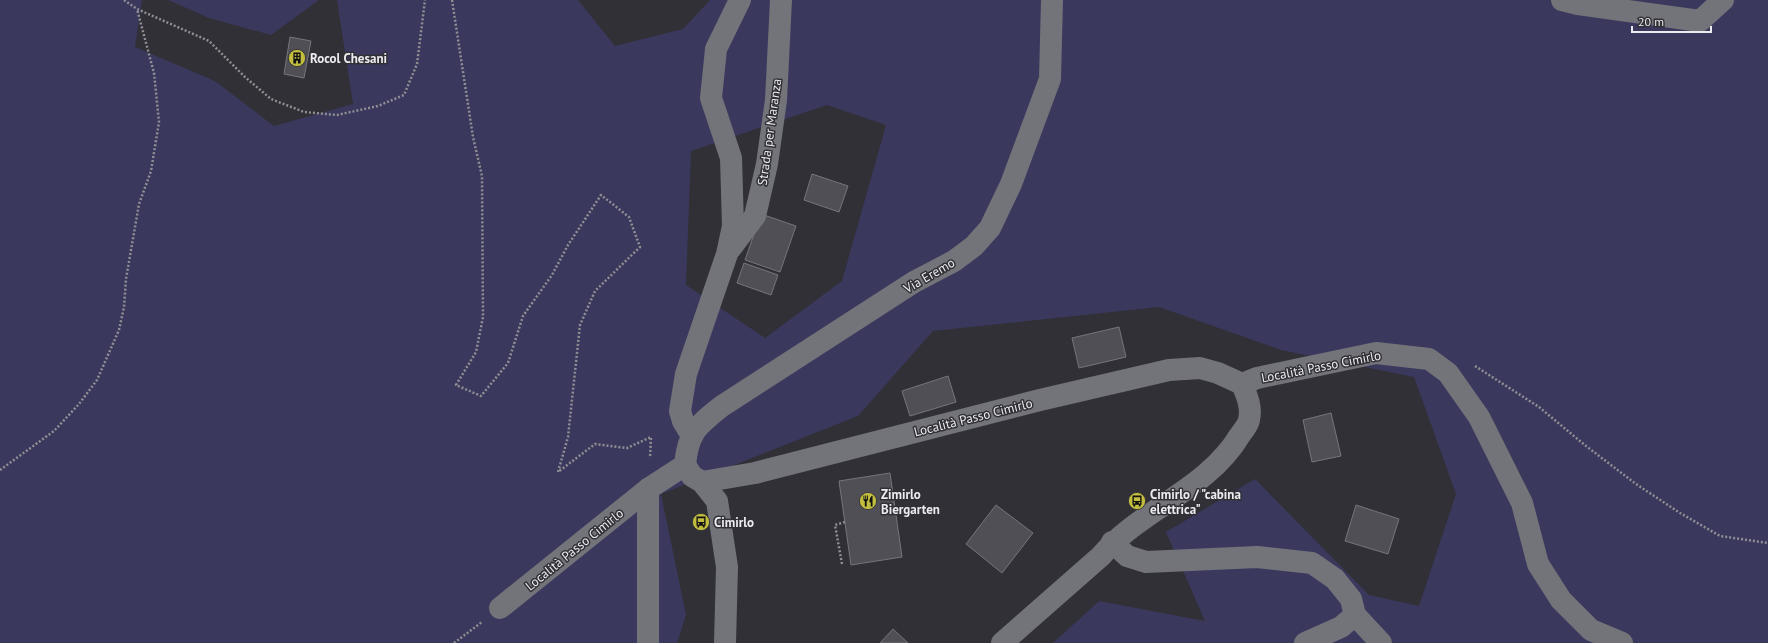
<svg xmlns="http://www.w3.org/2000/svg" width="1768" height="643" font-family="'PT Sans',sans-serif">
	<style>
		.green { fill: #3b385d; fill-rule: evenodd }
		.building { fill: #4f4f55; stroke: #76757c }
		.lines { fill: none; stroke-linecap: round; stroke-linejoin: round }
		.path { stroke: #8f8f94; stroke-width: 2.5; stroke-dasharray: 2 2; stroke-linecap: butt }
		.minor { stroke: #73737a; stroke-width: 22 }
		.labels { text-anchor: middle; stroke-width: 3; stroke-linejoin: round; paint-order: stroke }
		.poi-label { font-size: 13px; font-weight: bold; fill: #ececf0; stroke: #303036; text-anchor: start }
		.street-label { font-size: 13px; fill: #ececf0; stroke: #303036 }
	</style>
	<rect width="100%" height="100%" fill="#303036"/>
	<g class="green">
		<path d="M0,0H142L135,47L215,81L274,126L353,104L337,0H578L615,46L683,29L710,0H1768V643H1053L1099,601L1205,621L1166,532L1255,479L1369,595L1419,606L1456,494L1414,377L1281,350L1159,307L933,331L858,416L661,494L686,615L677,643H0ZM827,105L886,125L842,281L765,338L686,285L691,151Z"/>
		<polygon points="168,0 319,0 271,35 209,18"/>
	</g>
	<g class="building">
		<polygon points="290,37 311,41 304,78 284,74"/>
		<polygon points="812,174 848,186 839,212 804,200"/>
		<polygon points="761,214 796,226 780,272 745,260"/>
		<polygon points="744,263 778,275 771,295 737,283"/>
		<polygon points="1119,327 1126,357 1079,368 1072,338"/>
		<polygon points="948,376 956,402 910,416 902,391"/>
		<polygon points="1331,413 1341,456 1312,462 1303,420"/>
		<polygon points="890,473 902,557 851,565 839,481"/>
		<polygon points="996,505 1033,533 1002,573 966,544"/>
		<polygon points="1356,505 1399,519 1388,554 1345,541"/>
		<polygon points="893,629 908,643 880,643"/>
	</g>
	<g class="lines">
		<g class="path">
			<polyline points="124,0 137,9 209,41 245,77 271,99 304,112 337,115 378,106 404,95 417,64 425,0"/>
			<polyline points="452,0 473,137 482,176 483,317 476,352 456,385 481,396 508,363 523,316 552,275 568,245 601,195 629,217 640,247 595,291 580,325 568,437 558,472 595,444 627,448 651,437 650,458"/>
			<polyline points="1475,366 1539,407 1586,446 1636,484 1680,513 1720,536 1768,543"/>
			<polyline points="0,470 54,431 79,404 97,380 119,330 124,307 126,279 139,204 151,171 159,122 154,73 137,9"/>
			<polyline points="842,564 835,525 845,522"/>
			<polyline points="454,643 482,622"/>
		</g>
		<g class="minor">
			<polyline points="1562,0 1578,4 1700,21 1723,0"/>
			<polyline points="731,248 755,216 767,164 776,100 781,0"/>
			<polyline points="1242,384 1257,378 1376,353 1429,359 1448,373 1479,417 1522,503 1538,564 1561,600 1591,630 1622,643"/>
			<polyline points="692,436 683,421 680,411 686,374 727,254 733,226 731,158 711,98 716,49 740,0"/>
			<path d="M685,465L692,476L702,482L755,473L1040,400L1169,370L1200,368L1218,373L1242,384C1247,396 1252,407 1249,420C1248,425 1243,431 1240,435C1207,490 1141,509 1101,556L1002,643"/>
			<path d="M685,465C688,432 697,426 722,406L914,282L954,261L974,246L990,228L1011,184L1050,79L1052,0"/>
			<polyline points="702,482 717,501 727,567 725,643"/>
			<polyline points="1112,542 1127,556 1146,562 1257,557 1312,563 1335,579 1351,599 1355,615 1381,643"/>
			<polyline points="500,608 648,489 685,465"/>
			<polyline points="648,643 648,489"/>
			<polyline points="1305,643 1341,627 1355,615"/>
		</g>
	</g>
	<defs>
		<symbol id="building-disc" viewBox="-11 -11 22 22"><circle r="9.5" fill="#c2bd3f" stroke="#303036"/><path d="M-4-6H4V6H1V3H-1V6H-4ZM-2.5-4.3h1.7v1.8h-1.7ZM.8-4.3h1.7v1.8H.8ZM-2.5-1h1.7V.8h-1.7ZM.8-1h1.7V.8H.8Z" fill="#111"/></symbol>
		<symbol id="restaurant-disc" viewBox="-11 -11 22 22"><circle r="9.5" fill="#c2bd3f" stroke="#303036"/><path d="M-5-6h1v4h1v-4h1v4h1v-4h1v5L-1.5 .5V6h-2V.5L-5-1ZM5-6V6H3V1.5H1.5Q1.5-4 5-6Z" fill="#111"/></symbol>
		<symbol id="bus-disc" viewBox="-11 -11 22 22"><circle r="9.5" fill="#c2bd3f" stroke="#303036"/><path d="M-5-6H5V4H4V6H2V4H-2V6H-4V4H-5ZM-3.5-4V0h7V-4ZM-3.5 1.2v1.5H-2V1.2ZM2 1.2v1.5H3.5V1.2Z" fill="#111"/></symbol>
	</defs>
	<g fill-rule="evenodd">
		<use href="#building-disc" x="287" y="48" width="20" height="20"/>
		<use href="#restaurant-disc" x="858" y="491" width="20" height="20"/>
		<use href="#bus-disc" x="1127" y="491" width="20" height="20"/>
		<use href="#bus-disc" x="691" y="512" width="20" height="20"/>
	</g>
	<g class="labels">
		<g class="poi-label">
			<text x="310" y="63">Rocol Chesani</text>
			<text x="881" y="499">Zimirlo<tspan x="881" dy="15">Biergarten</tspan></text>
			<text x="1150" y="499">Cimirlo / "cabina<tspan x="1150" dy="15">elettrica"</tspan></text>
			<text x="714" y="527">Cimirlo</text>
		</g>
		<g class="street-label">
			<text transform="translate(769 132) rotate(-82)" y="5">Strada per Maranza</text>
			<text transform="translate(929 275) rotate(-30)" y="5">Via Eremo</text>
			<text transform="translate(1321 366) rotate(-11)" y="5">Località Passo Cimirlo</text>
			<text transform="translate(973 417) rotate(-14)" y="5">Località Passo Cimirlo</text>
			<text transform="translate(574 549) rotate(-39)" y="5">Località Passo Cimirlo</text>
		</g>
	</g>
	<path d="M1632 26v6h79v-6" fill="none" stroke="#ececf0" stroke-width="2"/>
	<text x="1638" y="26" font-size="12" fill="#ececf0" stroke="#303036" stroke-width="3" paint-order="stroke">20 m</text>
</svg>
